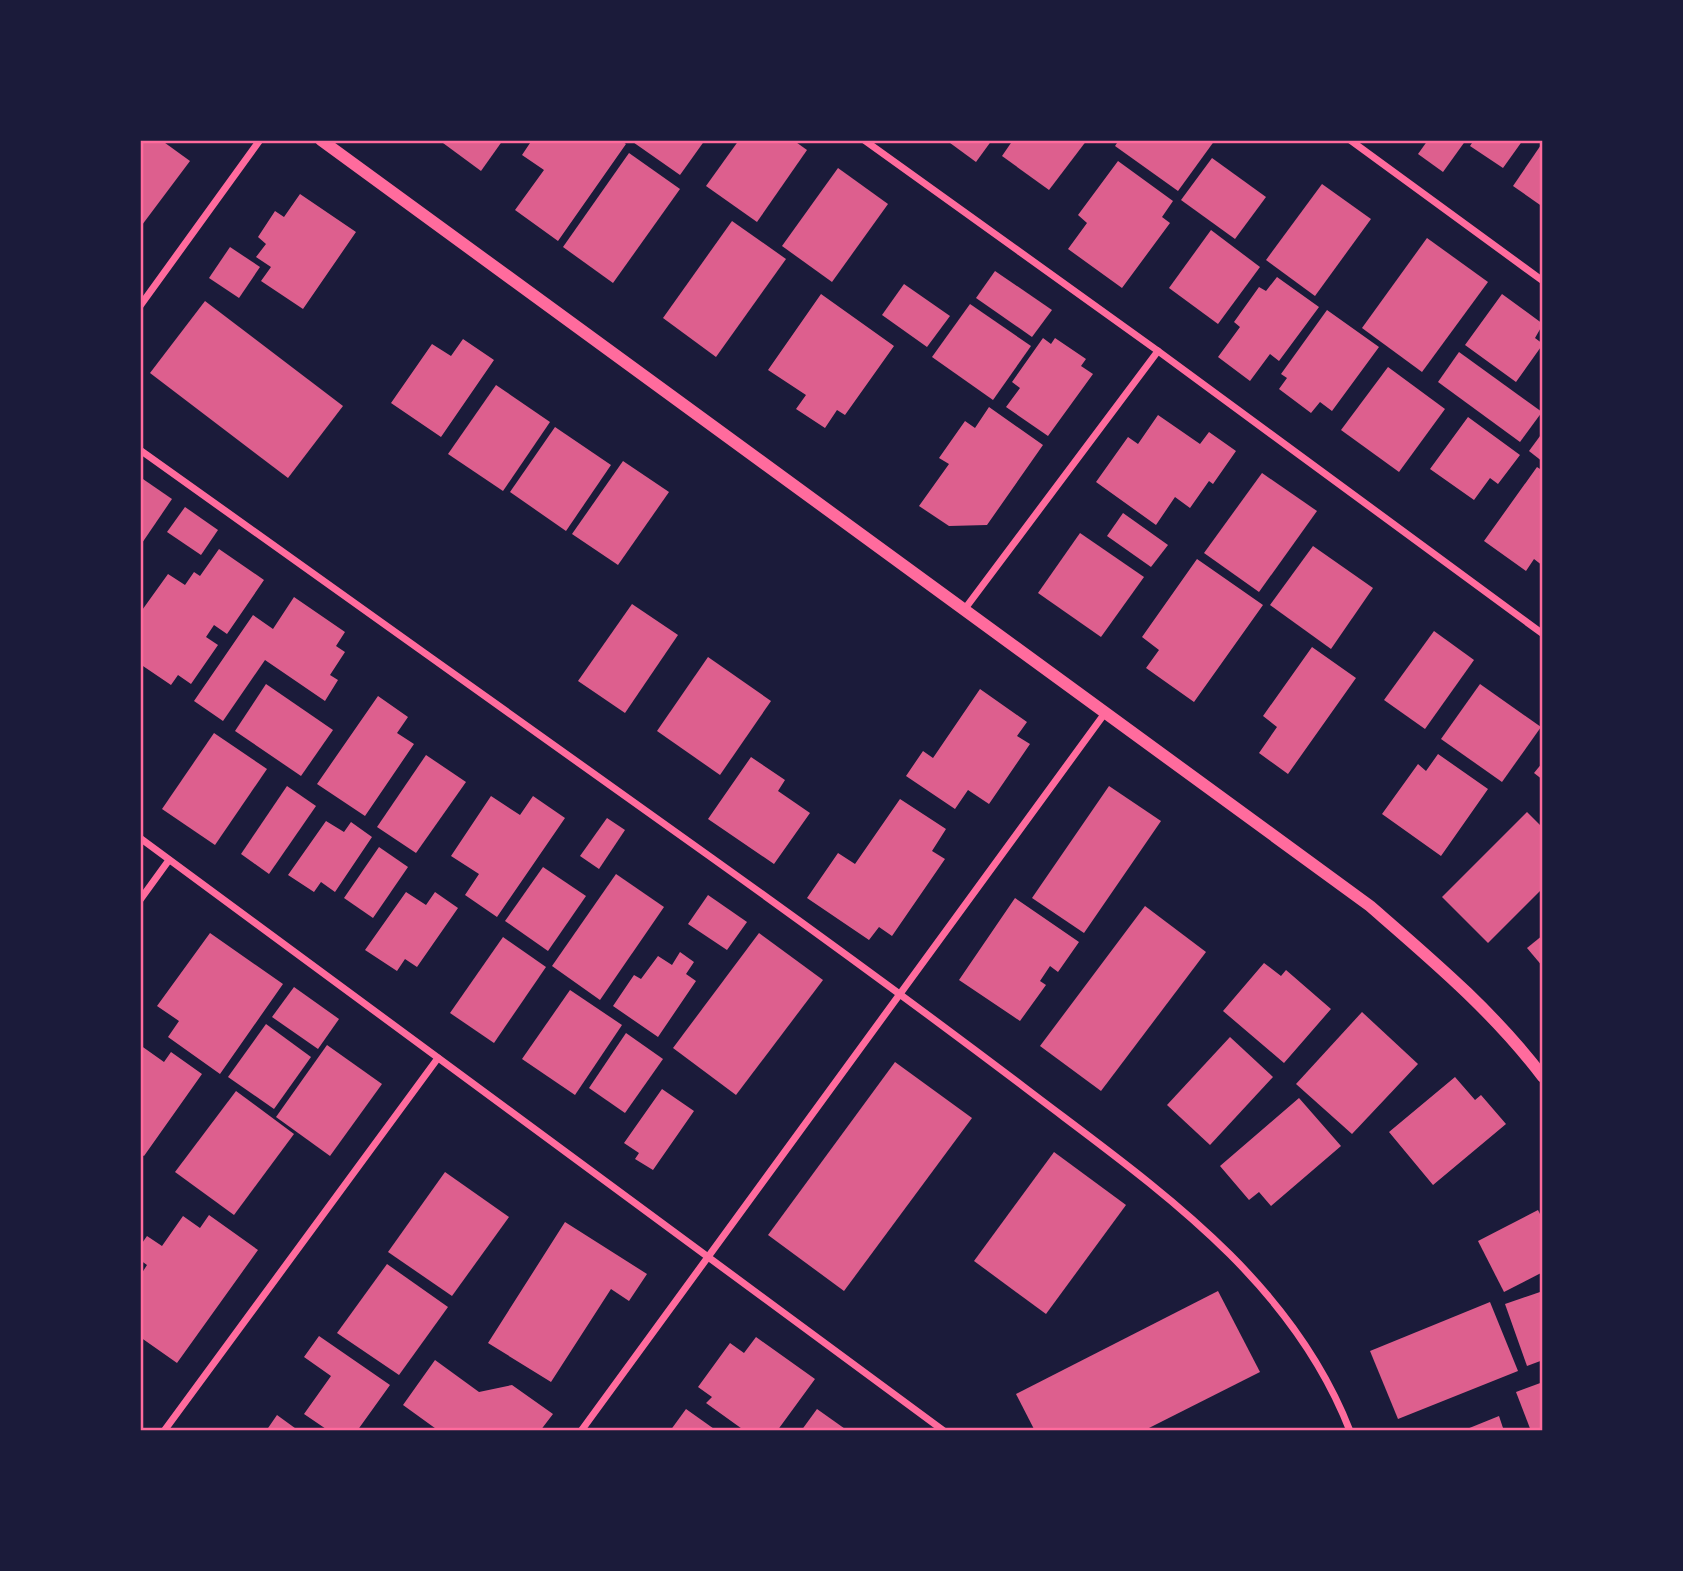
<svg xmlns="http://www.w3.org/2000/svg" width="1683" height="1571" font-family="'Archivo Narrow',sans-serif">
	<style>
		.building { fill: #dd5f8e }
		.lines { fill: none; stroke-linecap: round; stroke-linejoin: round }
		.minor { stroke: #ff6b9d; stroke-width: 7 }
		.tertiary { stroke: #ff6b9d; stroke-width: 12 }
		.neatline { fill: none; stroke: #ff6b9d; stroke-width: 2.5 }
	</style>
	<rect width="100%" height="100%" fill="#1b1b3a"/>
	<g class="building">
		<polygon points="140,140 161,140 190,161 142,225 140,224"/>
		<polygon points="446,140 503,140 481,171 443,143"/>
		<polygon points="532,140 620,140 626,144 558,241 515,210 544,170 522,155"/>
		<polygon points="630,140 705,140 680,175"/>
		<polygon points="739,140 793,140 807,150 757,222 706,186"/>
		<polygon points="946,140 992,140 976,162"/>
		<polygon points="1013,140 1087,140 1049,190 1002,156"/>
		<polygon points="1119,140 1215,140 1178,191 1115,146"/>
		<polygon points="1428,140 1466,140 1443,172 1418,154"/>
		<polygon points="1474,140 1523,140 1503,168 1470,146"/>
		<polygon points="1543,142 1543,207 1513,186"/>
		<polygon points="629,153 680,189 613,283 563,247"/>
		<polygon points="1212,158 1266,197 1235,239 1181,200"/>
		<polygon points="1118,161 1173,201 1162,217 1170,223 1122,288 1068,249 1087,223 1078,215"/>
		<polygon points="838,168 888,204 832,282 782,246"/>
		<polygon points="1322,184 1371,219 1315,296 1266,260"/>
		<polygon points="300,194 356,232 303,309 261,281 271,267 256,257 266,244 258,237 275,211 284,217"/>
		<polygon points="732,221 786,259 716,357 663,318"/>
		<polygon points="1211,230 1260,267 1218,324 1169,288"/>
		<polygon points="1427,238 1488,282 1422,372 1362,328"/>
		<polygon points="230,247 260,267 239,298 209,278"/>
		<polygon points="995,271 1052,310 1032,337 976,298"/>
		<polygon points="1277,277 1319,307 1279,361 1270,354 1250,381 1218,357 1240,327 1234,322 1259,287 1266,291"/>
		<polygon points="904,284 950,316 927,347 882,315"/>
		<polygon points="821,294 894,346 845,415 837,410 825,428 796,409 806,395 768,370"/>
		<polygon points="1502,294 1543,324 1535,338 1543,344 1516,382 1465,345"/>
		<polygon points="205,301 343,406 288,478 150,373"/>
		<polygon points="970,304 1031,346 993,400 932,357"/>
		<polygon points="1327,310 1379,347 1332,411 1320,402 1311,413 1279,389 1287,378 1281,374"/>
		<polygon points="1043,338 1051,344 1055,338 1086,359 1081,366 1093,374 1048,436 1006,407 1020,388 1012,382"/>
		<polygon points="463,339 494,360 441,437 391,403 432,344 451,356"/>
		<polygon points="1459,352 1542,412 1520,442 1438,382"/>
		<polygon points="1388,367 1445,409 1399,472 1341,430"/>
		<polygon points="496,385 550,422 503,491 448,454"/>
		<polygon points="989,407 1043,445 987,525 949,526 919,506 949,464 939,458 965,421 975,428"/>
		<polygon points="1158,415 1200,444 1209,432 1236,451 1213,484 1209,481 1190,508 1175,497 1156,525 1096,482 1128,437 1138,444"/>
		<polygon points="1468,417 1520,455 1498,484 1490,478 1474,500 1430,469"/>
		<polygon points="555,427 611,465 566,531 510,492"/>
		<polygon points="1543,432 1543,462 1529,451"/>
		<polygon points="623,461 669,492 618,565 572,534"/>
		<polygon points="1537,467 1543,471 1543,566 1534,559 1526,571 1484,541"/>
		<polygon points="1262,473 1317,511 1259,592 1204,553"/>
		<polygon points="140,477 172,499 140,546"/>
		<polygon points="185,507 218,530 201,555 167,532"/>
		<polygon points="1123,513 1168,545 1151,567 1107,536"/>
		<polygon points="1080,533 1144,577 1101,637 1038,593"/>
		<polygon points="1313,546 1373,588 1331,649 1270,605"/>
		<polygon points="219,549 264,580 227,634 214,625 206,637 218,645 191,684 178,675 171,685 140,664 140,613 168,574 185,585 194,572 200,576"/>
		<polygon points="1197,559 1263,605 1194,702 1146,668 1159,650 1142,637"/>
		<polygon points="294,597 345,632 336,646 345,652 330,675 338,680 325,701 265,660 223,721 194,701 253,615 273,629"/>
		<polygon points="632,604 678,635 625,713 578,681"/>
		<polygon points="1434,631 1474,660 1425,729 1384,700"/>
		<polygon points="1312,647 1356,678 1288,774 1259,753 1277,727 1263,716"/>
		<polygon points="708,657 771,701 720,775 657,731"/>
		<polygon points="266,684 333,730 301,776 235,731"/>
		<polygon points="1480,684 1541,727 1502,782 1441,739"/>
		<polygon points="980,689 1027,722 1017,736 1030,744 989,804 968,790 955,809 906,776 923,751 933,758"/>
		<polygon points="378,696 408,717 397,733 414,744 365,816 317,784"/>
		<polygon points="214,733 267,769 215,845 162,809"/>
		<polygon points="1438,754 1488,789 1441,856 1382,814 1418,764 1426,771"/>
		<polygon points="426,755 466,782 416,853 377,827"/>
		<polygon points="751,757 785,780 778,791 810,813 774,864 708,819"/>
		<polygon points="1543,762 1543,780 1534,773"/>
		<polygon points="287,786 316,806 269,874 241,854"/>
		<polygon points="1109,786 1161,821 1084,933 1032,898"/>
		<polygon points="491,796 520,815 533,796 565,818 497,917 465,895 479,874 451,856"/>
		<polygon points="900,799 946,829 932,851 945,859 892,936 879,927 869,940 807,898 838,853 855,864"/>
		<polygon points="1527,812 1543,828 1543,888 1488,943 1442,897"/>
		<polygon points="607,818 625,830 599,869 580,856"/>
		<polygon points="326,821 344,832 351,822 372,837 335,892 321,882 314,892 288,875"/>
		<polygon points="379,847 408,867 373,918 344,898"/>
		<polygon points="543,867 586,896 548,951 505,921"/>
		<polygon points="616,874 664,907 600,1000 552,966"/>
		<polygon points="406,892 426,905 435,892 458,908 417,967 405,959 397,971 365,950"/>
		<polygon points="708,895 747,922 727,950 688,924"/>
		<polygon points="1015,898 1079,942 1058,972 1050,966 1040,981 1046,985 1020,1021 959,980"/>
		<polygon points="1145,906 1206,952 1101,1091 1040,1046"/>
		<polygon points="210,933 283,984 220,1074 168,1037 179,1021 157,1006"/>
		<polygon points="759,933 823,980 736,1095 673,1048"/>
		<polygon points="1543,935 1543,967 1527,948"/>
		<polygon points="503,937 546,967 494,1043 450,1013"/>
		<polygon points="680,952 694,962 686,974 696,981 658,1037 613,1006 634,975 641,979 658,956 672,965"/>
		<polygon points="1264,963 1281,976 1286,970 1331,1009 1284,1063 1223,1011"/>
		<polygon points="294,987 339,1019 318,1049 272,1017"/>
		<polygon points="570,990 622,1025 575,1095 522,1059"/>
		<polygon points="1362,1012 1418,1064 1352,1134 1296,1084"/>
		<polygon points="266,1024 311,1057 274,1109 228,1077"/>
		<polygon points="626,1033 663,1059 625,1113 589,1088"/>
		<polygon points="1230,1037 1273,1077 1210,1145 1167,1105"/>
		<polygon points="140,1045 164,1062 171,1052 202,1074 144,1156 140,1154"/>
		<polygon points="327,1045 382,1084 330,1156 276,1117"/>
		<polygon points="895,1062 972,1118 844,1291 768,1235"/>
		<polygon points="1455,1077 1475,1100 1481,1095 1506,1124 1433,1185 1389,1132"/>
		<polygon points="662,1089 694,1111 653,1170 635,1159 639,1153 624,1143"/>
		<polygon points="236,1091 294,1134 234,1215 175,1172"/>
		<polygon points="1299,1098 1341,1146 1271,1206 1259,1192 1249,1200 1220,1166"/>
		<polygon points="1054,1152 1126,1205 1046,1314 974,1261"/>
		<polygon points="445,1172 509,1217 452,1296 388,1252"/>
		<polygon points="1538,1210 1543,1220 1543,1272 1504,1292 1478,1241"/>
		<polygon points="209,1215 258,1250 177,1363 140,1337 140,1276 147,1265 140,1260 140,1246 147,1236 162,1246 183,1216 200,1228"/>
		<polygon points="565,1222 647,1274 629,1301 611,1289 551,1382 488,1343"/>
		<polygon points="387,1264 448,1307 399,1375 337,1333"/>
		<polygon points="1218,1291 1260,1372 1143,1431 1035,1431 1016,1394"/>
		<polygon points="1543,1291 1543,1360 1527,1366 1505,1304"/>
		<polygon points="1490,1302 1518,1371 1398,1419 1370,1351"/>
		<polygon points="319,1336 390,1385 357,1431 329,1431 304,1414 331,1376 304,1357"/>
		<polygon points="756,1337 815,1379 777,1431 745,1431 706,1403 712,1397 698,1387 730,1343 744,1353"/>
		<polygon points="435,1360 479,1392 512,1385 553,1414 540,1431 439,1431 403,1405"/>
		<polygon points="1543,1382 1543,1431 1531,1431 1516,1392"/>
		<polygon points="686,1409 717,1431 670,1431"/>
		<polygon points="817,1409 848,1431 801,1431"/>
		<polygon points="277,1415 299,1431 266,1431"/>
		<polygon points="1499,1416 1504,1431 1462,1431"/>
	</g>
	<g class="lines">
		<g class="minor">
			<polyline points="864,140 1158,351 1543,634"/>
			<polyline points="1350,140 1543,281"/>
			<polyline points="140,306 260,140"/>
			<path d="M140,450C331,586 521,722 712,858C817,933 921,1009 1024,1087C1151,1184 1290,1276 1350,1431"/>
			<polyline points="964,610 1158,351"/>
			<polyline points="140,838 944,1431"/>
			<polyline points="140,900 169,860"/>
			<polyline points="164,1431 438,1058"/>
			<polyline points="581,1431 1105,713"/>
		</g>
		<path class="tertiary" d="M321,140L1370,906C1431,959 1494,1012 1543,1077"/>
	</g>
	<rect width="1683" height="1571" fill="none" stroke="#1b1b3a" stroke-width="284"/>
	<rect x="142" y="142" width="1399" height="1287" class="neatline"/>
</svg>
